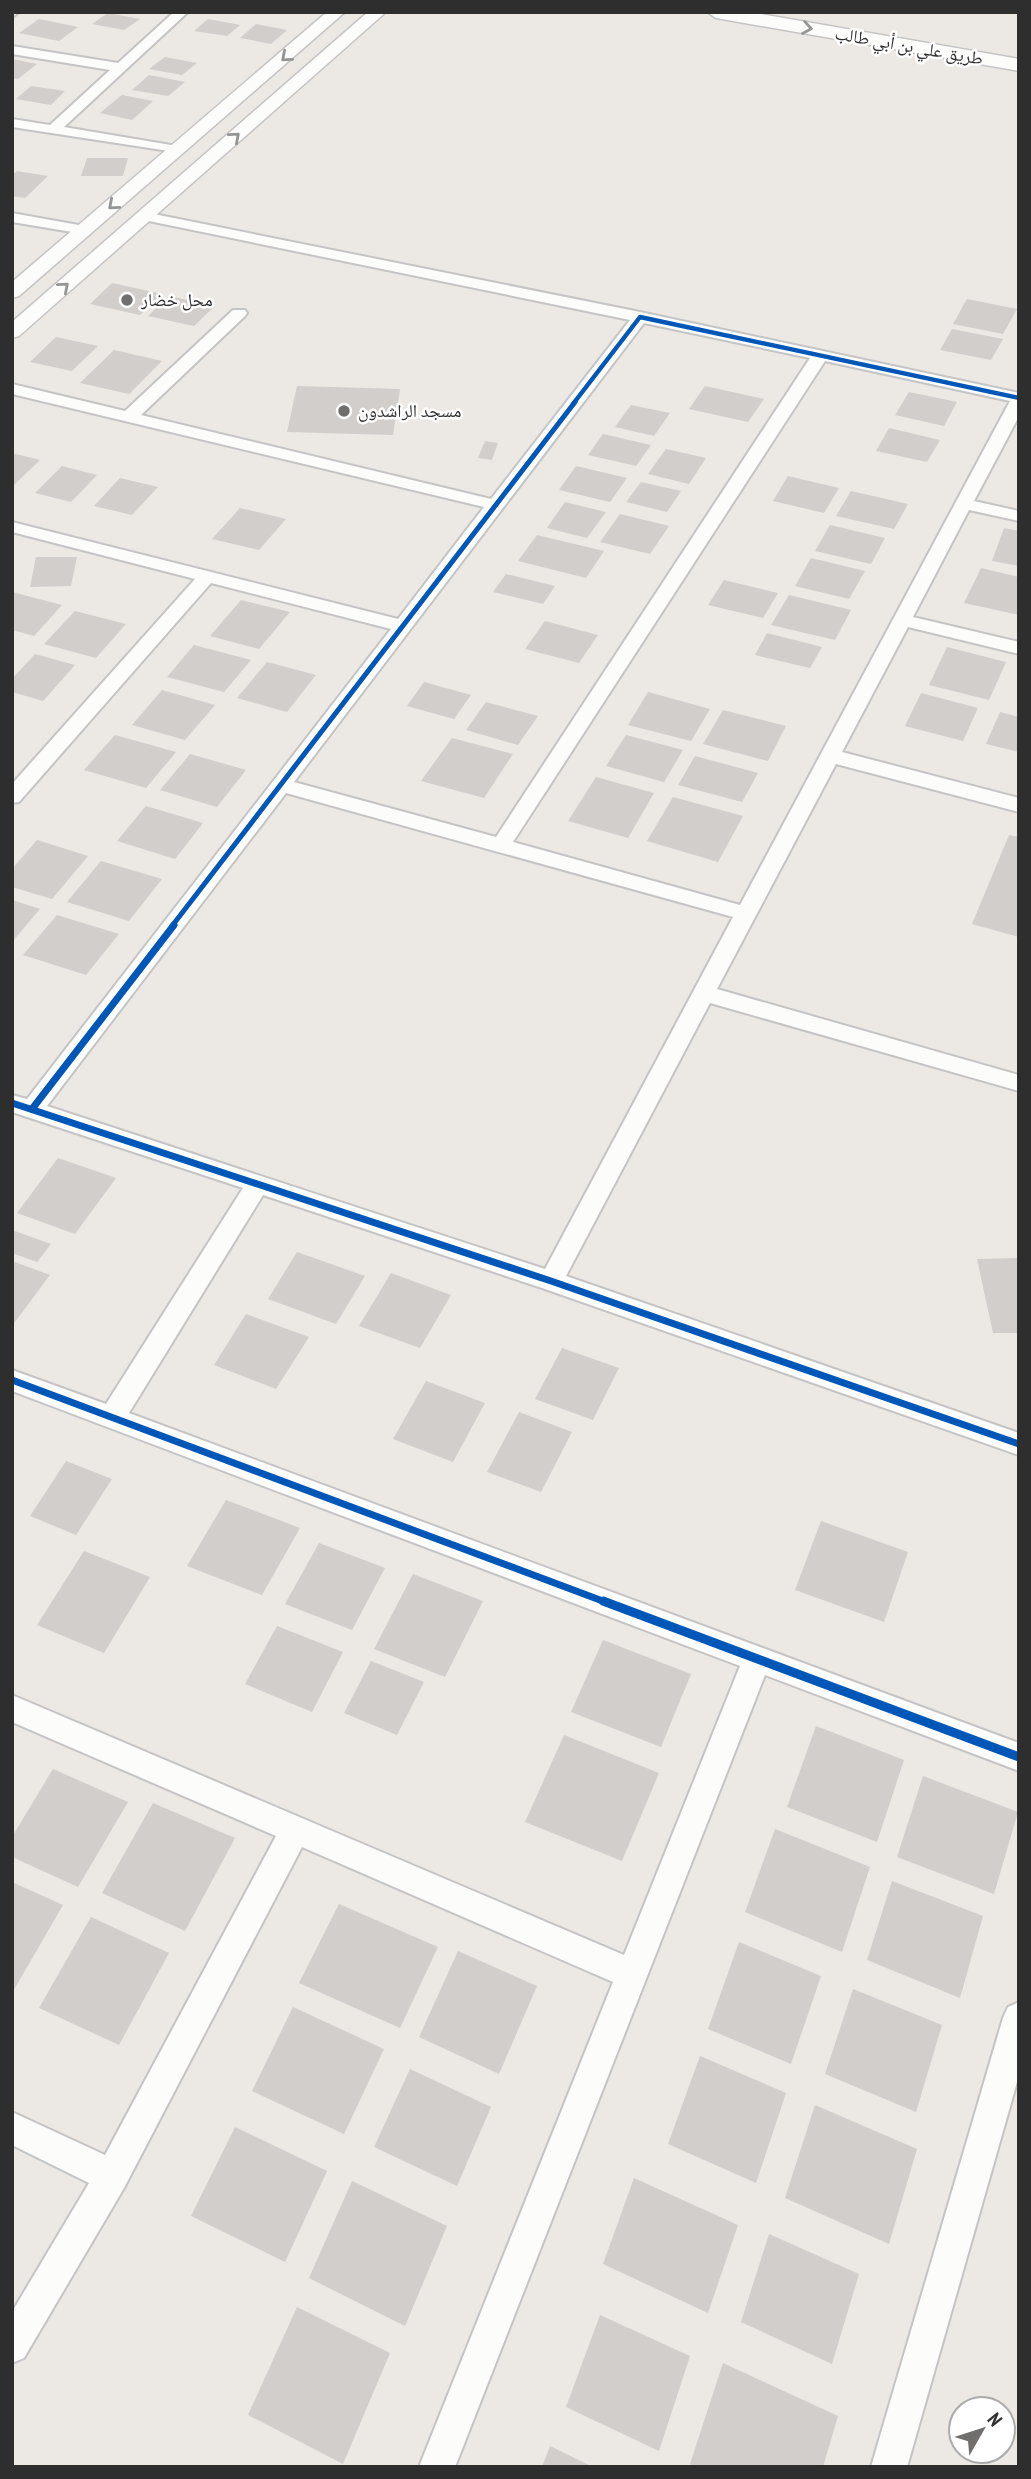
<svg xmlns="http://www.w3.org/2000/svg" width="1031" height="2479" font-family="'PT Sans Narrow','Noto Naskh Arabic',sans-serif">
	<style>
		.building { fill: #d1cecb }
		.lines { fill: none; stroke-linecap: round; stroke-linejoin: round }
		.minor-casing { stroke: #c5c4c5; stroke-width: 4 }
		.tertiary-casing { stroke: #c5c4c5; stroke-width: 3 }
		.secondary-casing { stroke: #c5c4c5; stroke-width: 3 }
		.minor { fill: #fcfcfb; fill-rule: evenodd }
		.tertiary { fill: #fcfcfb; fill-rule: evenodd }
		.secondary { fill: #fcfcfb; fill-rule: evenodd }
		.cycleway-far3-casing { stroke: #fff; stroke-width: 7 }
		.cycleway-far2-casing { stroke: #fff; stroke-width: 9 }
		.cycleway-far1-casing { stroke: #fff; stroke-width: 11 }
		.cycleway-casing { stroke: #fff; stroke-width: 13 }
		.cycleway-far3 { stroke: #0057b8; stroke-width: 4.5 }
		.cycleway-far2 { stroke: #0057b8; stroke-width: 5 }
		.cycleway-far1 { stroke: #0057b8; stroke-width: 7 }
		.cycleway { stroke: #0057b8; stroke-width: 9 }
		.oneway { stroke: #959594 }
		.poi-dot { fill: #706f6e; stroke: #fff; stroke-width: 2.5 }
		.labels { text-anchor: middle; stroke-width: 5; stroke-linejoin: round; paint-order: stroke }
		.far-street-label { font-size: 18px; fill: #2e2e2e; stroke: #fff }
		.far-poi-label { font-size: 18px; fill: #2e2e2e; stroke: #fff; text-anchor: start }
	</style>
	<rect width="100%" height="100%" fill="#ece8e4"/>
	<g class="building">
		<polygon points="108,13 140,19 124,30 92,24"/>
		<polygon points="39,19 78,27 59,41 19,33"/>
		<polygon points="208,19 240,25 227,36 194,31"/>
		<polygon points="256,24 287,30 271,44 240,38"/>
		<polygon points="165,57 197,63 182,75 149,69"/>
		<polygon points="12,59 37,64 18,79 12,78"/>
		<polygon points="149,75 185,82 168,96 132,90"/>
		<polygon points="31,86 65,91 51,105 16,99"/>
		<polygon points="122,95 153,101 132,120 100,113"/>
		<polygon points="87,158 128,158 123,176 81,176"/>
		<polygon points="17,171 48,176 25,198 12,196 12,175"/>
		<polygon points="112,283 162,294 140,315 90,304"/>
		<polygon points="169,296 215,306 194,326 148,316"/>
		<polygon points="967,299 1017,309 1003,334 953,324"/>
		<polygon points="952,329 1003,339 991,360 940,350"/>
		<polygon points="56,337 98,346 72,371 30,362"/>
		<polygon points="114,350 162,361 129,394 80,383"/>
		<polygon points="297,386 400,389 393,435 287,432"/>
		<polygon points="705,386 764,399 748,422 689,409"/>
		<polygon points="909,392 957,402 944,426 895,415"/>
		<polygon points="631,405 670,413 654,436 615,427"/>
		<polygon points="889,428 940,440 927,462 876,451"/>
		<polygon points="603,434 651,445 636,466 588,455"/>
		<polygon points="485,441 498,443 492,460 478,458"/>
		<polygon points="666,449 706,458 689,484 648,474"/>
		<polygon points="12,453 40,460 12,487"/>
		<polygon points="62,466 97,475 71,502 35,493"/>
		<polygon points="576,466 627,478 610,502 559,490"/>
		<polygon points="788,476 839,488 824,513 773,501"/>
		<polygon points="120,478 158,487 132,515 94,506"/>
		<polygon points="641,482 681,491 667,512 626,502"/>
		<polygon points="851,491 908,504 894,529 836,516"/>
		<polygon points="565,502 606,512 587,538 547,528"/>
		<polygon points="240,508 286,519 259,550 212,539"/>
		<polygon points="620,514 669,526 650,554 600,542"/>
		<polygon points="830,525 885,538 871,564 815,551"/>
		<polygon points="1004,528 1019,531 1019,566 992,561"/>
		<polygon points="537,535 604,551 586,578 518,561"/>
		<polygon points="36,557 77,557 71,586 30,587"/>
		<polygon points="811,558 865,571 849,599 795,586"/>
		<polygon points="981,568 1019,577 1019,615 964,603"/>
		<polygon points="506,574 555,586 543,604 493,592"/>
		<polygon points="724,580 778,593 763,618 708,605"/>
		<polygon points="12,592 62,605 34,636 12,630"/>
		<polygon points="789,595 851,610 835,640 771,625"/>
		<polygon points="241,600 290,612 259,649 210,636"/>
		<polygon points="75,611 126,624 96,658 44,644"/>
		<polygon points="545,621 598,635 579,663 525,649"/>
		<polygon points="767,633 822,647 810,668 755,655"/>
		<polygon points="194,645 251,660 224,692 167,677"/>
		<polygon points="947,647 1006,662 989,700 929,685"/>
		<polygon points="35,654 75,665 43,701 12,692 12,679"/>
		<polygon points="267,662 316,675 287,712 237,698"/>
		<polygon points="424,682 471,695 454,719 407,706"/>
		<polygon points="162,690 215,705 185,740 132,725"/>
		<polygon points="648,692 710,709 691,741 628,725"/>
		<polygon points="921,693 978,708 963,741 905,726"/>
		<polygon points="486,702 538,716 518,745 466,730"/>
		<polygon points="723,710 786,726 768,761 703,744"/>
		<polygon points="1000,712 1019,717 1019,752 986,744"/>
		<polygon points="115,735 176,752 146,788 84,770"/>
		<polygon points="626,735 683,750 664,782 606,766"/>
		<polygon points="452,738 513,754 484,798 421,781"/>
		<polygon points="190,754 246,770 217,807 160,790"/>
		<polygon points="695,756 758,773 742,802 678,785"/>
		<polygon points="596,777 654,793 628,838 568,821"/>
		<polygon points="673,797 743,816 718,862 647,841"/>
		<polygon points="146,806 203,823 175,859 117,841"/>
		<polygon points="1009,835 1019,837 1019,937 972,924"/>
		<polygon points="37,840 88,856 52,899 12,887 12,869"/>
		<polygon points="101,861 162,879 129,921 67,902"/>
		<polygon points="12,900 40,909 12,942"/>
		<polygon points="57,915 119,934 86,975 23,955"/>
		<polygon points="58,1158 116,1178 75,1234 17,1213"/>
		<polygon points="12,1230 51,1244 37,1262 12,1253"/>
		<polygon points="297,1252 365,1276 336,1324 268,1299"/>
		<polygon points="1019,1258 1019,1333 993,1333 977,1259"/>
		<polygon points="12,1261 50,1275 12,1326"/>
		<polygon points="391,1273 451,1295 420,1348 359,1326"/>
		<polygon points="246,1314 309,1337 276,1389 214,1365"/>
		<polygon points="562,1348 619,1368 593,1420 535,1399"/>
		<polygon points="426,1381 485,1403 453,1462 393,1439"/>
		<polygon points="519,1412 572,1432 541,1492 487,1472"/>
		<polygon points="66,1461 112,1479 76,1535 30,1516"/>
		<polygon points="226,1500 300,1528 262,1595 187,1566"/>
		<polygon points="821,1521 908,1552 884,1622 795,1590"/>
		<polygon points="319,1543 385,1568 352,1630 285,1604"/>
		<polygon points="84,1551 150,1577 104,1653 37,1625"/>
		<polygon points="413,1574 483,1601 445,1677 374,1649"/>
		<polygon points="277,1626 343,1652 312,1712 245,1684"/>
		<polygon points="603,1640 691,1674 661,1747 571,1712"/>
		<polygon points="371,1661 424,1682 397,1735 344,1713"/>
		<polygon points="816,1726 904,1760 877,1842 787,1807"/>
		<polygon points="564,1735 659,1773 622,1861 525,1822"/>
		<polygon points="53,1769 128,1802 78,1887 12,1857 12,1837"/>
		<polygon points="923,1776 1018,1812 994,1894 897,1857"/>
		<polygon points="153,1803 235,1838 185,1931 102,1893"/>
		<polygon points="775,1829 870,1867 842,1952 745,1912"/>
		<polygon points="892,1881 983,1916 960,1998 867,1960"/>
		<polygon points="12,1882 63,1905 12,1993"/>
		<polygon points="339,1904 438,1947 400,2028 299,1983"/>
		<polygon points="91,1917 169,1953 119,2045 39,2008"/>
		<polygon points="739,1942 821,1976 791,2064 708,2029"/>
		<polygon points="458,1951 537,1986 499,2074 419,2037"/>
		<polygon points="853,1989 942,2025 916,2112 825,2074"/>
		<polygon points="293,2007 384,2049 344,2134 252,2091"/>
		<polygon points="700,2056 786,2093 756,2183 668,2144"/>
		<polygon points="410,2069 491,2107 457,2186 374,2147"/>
		<polygon points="815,2105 917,2149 889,2244 785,2198"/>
		<polygon points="235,2127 327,2171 285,2262 191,2216"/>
		<polygon points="634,2178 738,2225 708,2313 603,2264"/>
		<polygon points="352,2181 447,2226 405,2326 309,2278"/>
		<polygon points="769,2234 859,2274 832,2364 741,2322"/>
		<polygon points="297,2307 390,2353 343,2464 248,2415"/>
		<polygon points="600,2315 690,2356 659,2451 566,2407"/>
		<polygon points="723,2363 838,2416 823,2467 697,2467 690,2464"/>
		<polygon points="550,2446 593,2467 542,2467"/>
	</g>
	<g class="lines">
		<defs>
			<g id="minor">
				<polygon points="12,12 19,12 12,17"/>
				<polygon points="174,12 188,12 64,127 177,146 184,150 182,153 12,127 12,119 50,125 110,70 12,54 12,46 118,63"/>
				<path d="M144,212L640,312L1019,393V416L974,501L1019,511V521L969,510L913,617L1019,642V654L908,627L842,752L1019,798V812L836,764L717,989L1019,1075V1091L710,1003L566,1276L1019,1433V1455L542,1288L263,1195L129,1413L1019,1743V1771L765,1675L455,2467H419L613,1982L302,1847L124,2188L24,2358L12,2363V2312L89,2183L12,2145V2112L105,2155L276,1836L12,1722V1695L624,1955L740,1666L12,1391V1370L106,1404L243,1188L12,1112V1095L27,1099L391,629L211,583L19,802L12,803V784L195,579L12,532V522L398,619L484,507L12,394V384L125,411L233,310H245L247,313L245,316L141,415L491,499L630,320L139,219L137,216ZM644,323L810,358L496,837L294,782ZM825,361L1010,401L740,905L513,842ZM286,793L733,917L545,1269L47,1106Z"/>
				<polygon points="12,213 84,226 91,230 84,234 12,222"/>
				<polygon points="1019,2002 1019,2075 907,2467 871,2467 1003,2018 1008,2007"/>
			</g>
			<g id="tertiary">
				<polygon points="327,12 345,12 19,296 12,298 12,282"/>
				<polygon points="368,12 386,12 19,336 12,338 12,322"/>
			</g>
			<polygon id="secondary" points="707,12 749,12 1019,59 1019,71 716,18"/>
		</defs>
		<use href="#minor" class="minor-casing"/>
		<use href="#tertiary" class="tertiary-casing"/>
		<use href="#secondary" class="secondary-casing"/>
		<use href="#minor" class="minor"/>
		<use href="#tertiary" class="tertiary"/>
		<use href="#secondary" class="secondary"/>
		<defs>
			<polyline id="cycleway-far3" points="573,404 640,317 1019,398"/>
			<polyline id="cycleway-far2" points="172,926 575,402"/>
			<g id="cycleway-far1">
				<polyline points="12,1103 551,1281 1019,1444"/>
				<polyline points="32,1109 174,925"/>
				<polyline points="12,1380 608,1603"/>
			</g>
			<polyline id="cycleway" points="603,1601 1019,1757"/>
		</defs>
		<use href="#cycleway-far3" class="cycleway-far3-casing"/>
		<use href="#cycleway-far2" class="cycleway-far2-casing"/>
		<use href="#cycleway-far1" class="cycleway-far1-casing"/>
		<use href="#cycleway" class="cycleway-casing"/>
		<use href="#cycleway-far3" class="cycleway-far3"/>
		<use href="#cycleway-far2" class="cycleway-far2"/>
		<use href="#cycleway-far1" class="cycleway-far1"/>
		<use href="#cycleway" class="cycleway"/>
	</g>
	<defs><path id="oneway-chevron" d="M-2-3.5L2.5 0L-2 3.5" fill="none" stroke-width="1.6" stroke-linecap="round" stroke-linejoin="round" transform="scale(1.75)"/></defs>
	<g class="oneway">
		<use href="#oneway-chevron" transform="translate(807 28) rotate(10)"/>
		<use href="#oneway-chevron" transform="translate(286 57) rotate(139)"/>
		<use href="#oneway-chevron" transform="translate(235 137) rotate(-41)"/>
		<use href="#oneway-chevron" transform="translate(113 205) rotate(139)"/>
		<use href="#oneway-chevron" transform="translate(64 287) rotate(-41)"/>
	</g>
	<g class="poi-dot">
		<circle cx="127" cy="300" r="7"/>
		<circle cx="344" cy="411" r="7"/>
	</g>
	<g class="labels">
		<g class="far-street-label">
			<text transform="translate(909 46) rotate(10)" y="6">طريق علي بن أبي طالب</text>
		</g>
		<g class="far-poi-label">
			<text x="141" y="306">محل خضار</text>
			<text x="358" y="417">مسجد الراشدون</text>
		</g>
	</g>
	<rect width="1031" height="2479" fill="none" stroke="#2e2e2e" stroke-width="28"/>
	<g transform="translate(982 2430) rotate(51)"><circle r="33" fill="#ffffff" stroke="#ababab" stroke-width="2"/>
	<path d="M0-5L12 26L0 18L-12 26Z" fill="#706f6e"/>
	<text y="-10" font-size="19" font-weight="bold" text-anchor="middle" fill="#2e2e2e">N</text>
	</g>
</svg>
